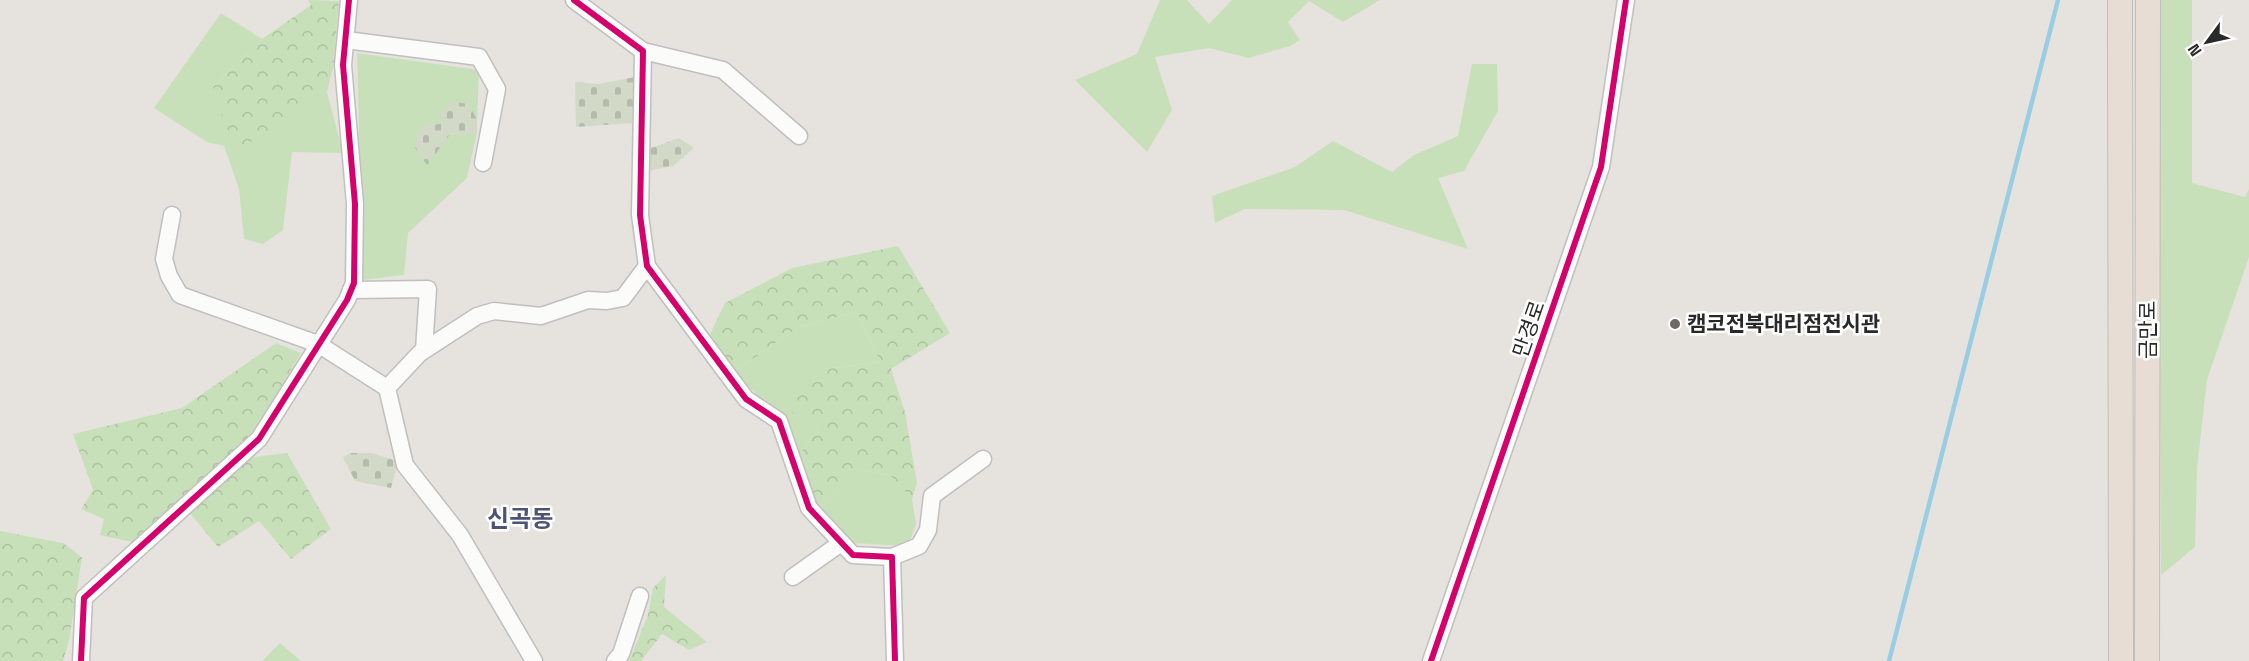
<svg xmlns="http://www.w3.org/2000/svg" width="2249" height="661" font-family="'Space Grotesk','Noto Sans KR',sans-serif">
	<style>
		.grass { fill: #c8e0ba }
		.forest { fill: url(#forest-crowns) }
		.cemetery { fill: url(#cemetery-stones) }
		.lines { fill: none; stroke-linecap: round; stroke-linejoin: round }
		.stream { stroke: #98cde3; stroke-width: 4.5 }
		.minor-casing { stroke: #c0bfc0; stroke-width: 19 }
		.highway-casing { stroke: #bfbebc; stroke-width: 26 }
		.minor { stroke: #fbfbfa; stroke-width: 16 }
		.highway { stroke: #e7ddd4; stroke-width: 24 }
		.cycleway-casing { stroke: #fff; stroke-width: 10 }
		.cycleway { stroke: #d6006c; stroke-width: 6 }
		.poi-dot { fill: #6b6a68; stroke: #fff; stroke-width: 2 }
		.labels { text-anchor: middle; stroke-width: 5; stroke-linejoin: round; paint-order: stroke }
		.poi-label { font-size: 21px; font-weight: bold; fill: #292929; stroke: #fff; text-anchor: start }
		.street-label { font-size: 21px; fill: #292929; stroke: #fff }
		.quarter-label { font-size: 24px; font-weight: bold; fill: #4d5376; stroke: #fff }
	</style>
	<defs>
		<pattern id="forest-crowns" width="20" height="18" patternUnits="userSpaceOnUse" patternTransform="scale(1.5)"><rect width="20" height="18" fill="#c8e0ba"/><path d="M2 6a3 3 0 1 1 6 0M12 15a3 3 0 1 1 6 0" fill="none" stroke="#acc0a0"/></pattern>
		<pattern id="cemetery-stones" width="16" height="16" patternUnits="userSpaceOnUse" patternTransform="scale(1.5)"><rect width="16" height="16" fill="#d2dac7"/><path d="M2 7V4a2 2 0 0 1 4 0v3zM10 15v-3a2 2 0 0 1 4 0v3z" fill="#b4bbab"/></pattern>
	</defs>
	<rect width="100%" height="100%" fill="#e6e3de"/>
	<g class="grass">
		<polygon points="1160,0 1187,0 1209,24 1232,0 1380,0 1343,22 1309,1 1288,22 1300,40 1290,46 1249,58 1209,48 1155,57 1172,110 1147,152 1075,80 1137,54"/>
		<polygon points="2161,0 2192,0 2192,183 2245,197 2249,189 2249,257 2207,380 2197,468 2195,547 2161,575 2159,116"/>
		<polygon points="221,13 262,39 213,87 239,155 257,135 284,126 327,92 343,153 292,152 283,230 263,244 244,239 239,189 224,146 207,142 154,108"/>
		<polygon points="357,53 479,70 477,121 451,133 465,135 477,132 467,178 408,233 404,275 363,280"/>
		<polygon points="1472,64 1497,64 1498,111 1464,171 1438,178 1468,249 1344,210 1245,209 1215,223 1212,196 1295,167 1333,141 1392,172 1414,155 1458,136"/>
		<polygon points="857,312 880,362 825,369 819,426 798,457 785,422 734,372 799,327"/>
		<polygon points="861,470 890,475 912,499 916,524 908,546 851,543 819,510"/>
		<polygon points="280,643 301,661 262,661"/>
	</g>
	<g class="forest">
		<polygon points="308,0 339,1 333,68 327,92 284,127 257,135 239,156 224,122 213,87 262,39 311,5"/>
		<polygon points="898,246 950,333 891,369 905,412 917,483 912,499 890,475 861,470 819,510 798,457 819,426 794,419 790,405 825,369 880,362 857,312 799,327 734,372 710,334 725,303 792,268"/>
		<polygon points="276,343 301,353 253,434 132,542 100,535 104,519 81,509 93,490 73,434 182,408"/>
		<polygon points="287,453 331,529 291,559 259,521 218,547 189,512 246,458"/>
		<polygon points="0,531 63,543 82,557 69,641 63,661 0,661"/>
		<polygon points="666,575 664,607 707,642 689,650 662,634 641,661 629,661 648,615 653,588"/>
	</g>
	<g class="cemetery">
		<polygon points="635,77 632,123 576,127 575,82 599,84"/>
		<polygon points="453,102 469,104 477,120 477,132 465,135 451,133 427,165 415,148 415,135 426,125 440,124 442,112"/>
		<polygon points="679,138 694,148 673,166 648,171 648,149"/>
		<polygon points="350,453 371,453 398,461 391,488 355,481 343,457"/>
	</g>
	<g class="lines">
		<polyline class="stream" points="1889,661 2058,0"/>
		<defs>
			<g id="minor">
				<polyline points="574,0 643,51 640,215 647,266 746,399 779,421 809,508 853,555 892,557 895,661"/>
				<polyline points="346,40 479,57 497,89 483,163"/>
				<polyline points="643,51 723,70 799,136"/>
				<polyline points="172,215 164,259 169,276 180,295 318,344 387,388 405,465 460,535 534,661"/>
				<polyline points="351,290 428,289 424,350"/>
				<polyline points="387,388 420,353 477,316 494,311 541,316 588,300 607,301 623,298 647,266"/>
				<polyline points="892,557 919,546 928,530 932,496 983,459"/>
				<polyline points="793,577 841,543"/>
				<polyline points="81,661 84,598 259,439 347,300 354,283 355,204 343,65 349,0"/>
				<polyline points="615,661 621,654 640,596"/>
				<polyline points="1431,661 1601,167 1626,0"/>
			</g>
			<g id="highway">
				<polyline points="2120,0 2121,661"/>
				<polyline points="2147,661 2148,0"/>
			</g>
		</defs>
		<use href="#minor" class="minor-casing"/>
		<use href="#highway" class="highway-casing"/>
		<use href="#minor" class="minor"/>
		<use href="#highway" class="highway"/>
		<defs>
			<g id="cycleway">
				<polyline points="574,0 643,51 640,215 647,266 746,399 779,421 809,508 853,555 892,557 895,661"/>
				<polyline points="81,661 84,598 259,439 347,300 354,283 355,204 343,65 349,0"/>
				<polyline points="1431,661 1601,167 1626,0"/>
			</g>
		</defs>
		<use href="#cycleway" class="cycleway-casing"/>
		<use href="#cycleway" class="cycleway"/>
	</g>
	<circle class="poi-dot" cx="1675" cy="324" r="6"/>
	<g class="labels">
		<g class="poi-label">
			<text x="1687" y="331">캠코전북대리점전시관</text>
		</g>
		<g class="street-label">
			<text transform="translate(1529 329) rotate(-71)" y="7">만경로</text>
			<text transform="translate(2148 330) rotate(-90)" y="7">금만로</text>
		</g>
		<g class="quarter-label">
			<text x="520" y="527">신곡동</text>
		</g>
	</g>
	<g transform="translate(2207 42) rotate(237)" stroke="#ffffff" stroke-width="4.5" paint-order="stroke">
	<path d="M0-4.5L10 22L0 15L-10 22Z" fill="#292929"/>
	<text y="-9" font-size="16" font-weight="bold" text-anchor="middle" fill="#292929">N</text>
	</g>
</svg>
